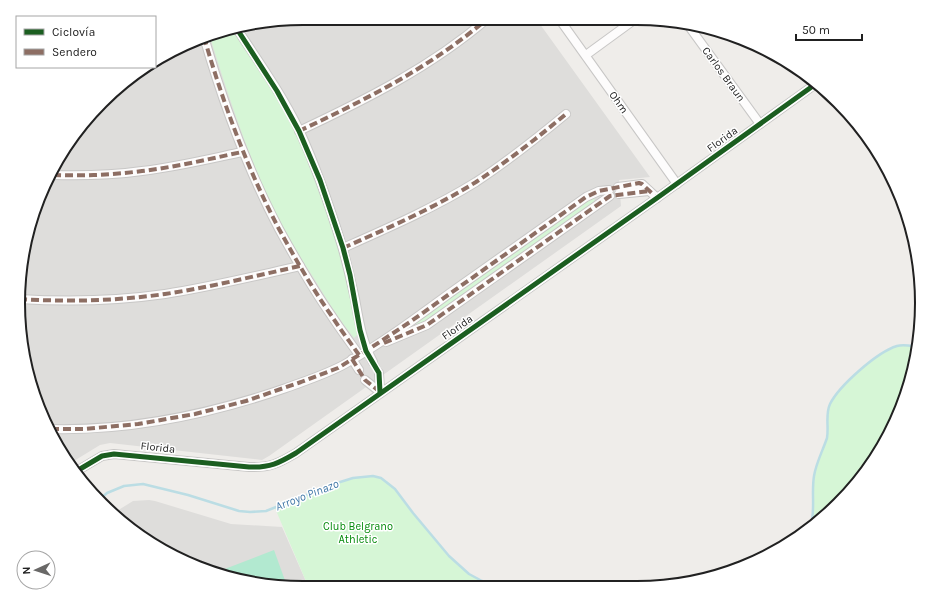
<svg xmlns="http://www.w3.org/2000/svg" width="940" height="606" font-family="Karla,sans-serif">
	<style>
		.residential { fill: #dedddb }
		.park { fill: #d6f6d6 }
		.pitch { fill: #b2e9d0 }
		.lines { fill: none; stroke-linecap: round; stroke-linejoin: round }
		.stream { stroke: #bbdde4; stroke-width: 2.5 }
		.minor-tunnel { stroke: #c6c4c2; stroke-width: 8; stroke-dasharray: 8 4; stroke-linecap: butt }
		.minor-casing { stroke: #c8c7c6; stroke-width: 10 }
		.minor { stroke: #fdfcfc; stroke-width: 8 }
		.quiet { stroke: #8d6e63; stroke-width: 4; stroke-dasharray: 8 4; stroke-linecap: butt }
		.cycleway-casing { stroke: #fff; stroke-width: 8 }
		.cycleway { stroke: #1b5e20; stroke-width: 5 }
		.labels { text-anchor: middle; stroke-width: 3; stroke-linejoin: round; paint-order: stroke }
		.street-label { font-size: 11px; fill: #212121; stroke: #fff }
		.park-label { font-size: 11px; fill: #048a0b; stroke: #fff }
		.water-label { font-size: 12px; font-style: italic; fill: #4077a7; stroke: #fff }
		.rim { fill: none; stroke: #212121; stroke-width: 2 }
	</style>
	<rect width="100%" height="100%" fill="#efedea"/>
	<g class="residential">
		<polygon points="303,18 537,20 650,177 619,180 621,206 269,456 262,460 110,443 100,445 69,464 66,461 28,377 18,303 33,211 77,129 144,67 155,67 155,61 212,33"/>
		<polygon points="149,500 155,501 231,524 282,527 308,586 266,586 194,566 115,517 112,514 133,501"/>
	</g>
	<g class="park">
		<path d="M234,29C257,63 280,98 298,135C327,194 346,265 357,329V335L354,338C339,319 327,300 315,280C301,259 288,237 276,214C248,157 228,95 209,34Z"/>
		<polygon points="593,197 595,198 594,202 431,318 418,325 416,324 416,322 421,319"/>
		<path d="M904,345L918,347L907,394L884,445L851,491L810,529C816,512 811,494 814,476C816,463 823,450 827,438C829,428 825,419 828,410C834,392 867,361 884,352C890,348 897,346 904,345Z"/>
		<polygon points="364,476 373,476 381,478 388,482 395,489 413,513 449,556 469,574 482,581 500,587 308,586 275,508 337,483"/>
	</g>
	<polygon class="pitch" points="274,550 287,586 266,586 217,572"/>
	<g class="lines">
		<g class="stream">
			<polyline points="100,499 107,493 124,486 143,484 188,495 239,511 250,512 266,511 337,483 353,478 373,476 381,478 395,489 413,513 449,556 469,574 482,581 500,587"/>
			<path d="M810,529C816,512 811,494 814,476C816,463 823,450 827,438C829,426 825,415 830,404C839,386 877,352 897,346C904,344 911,346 918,347"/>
			<polyline points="756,561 769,555"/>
		</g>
		<polyline class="minor-tunnel" points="373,362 379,373"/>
		<defs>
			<g id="minor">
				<polyline points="560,20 677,184"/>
				<polyline points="688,25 760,124"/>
				<path d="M237,29C259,62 283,96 300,132C317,169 330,207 342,246C347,263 351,281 355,299C359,321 362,342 373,362"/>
				<path d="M204,37C223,103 247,168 279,229C295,258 312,288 331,315C340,329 350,342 359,355"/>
				<polyline points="586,55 634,20"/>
				<path d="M299,131C365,100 431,67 487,19"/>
				<path d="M53,175C83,176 112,175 142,171C176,167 209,159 242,152"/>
				<polyline points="618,187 642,184 657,198"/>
				<polyline points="619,194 649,191"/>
				<path d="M343,248C388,228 434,208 476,182C508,161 537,138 566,114"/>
				<path d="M19,299C68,302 116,301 165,294C211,287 255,276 300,266"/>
				<polyline points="386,342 427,325 610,196"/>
				<polyline points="352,359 359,370"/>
				<polyline points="379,373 380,392"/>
				<polyline points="365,380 380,392"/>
				<path d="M51,429C131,431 211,414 286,388C305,381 327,374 345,364C382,343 416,318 450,293C496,261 541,229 586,197L599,191L609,190"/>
				<path d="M75,472L102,456L114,454L249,467C270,468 279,463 296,453L657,198L817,83"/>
			</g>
		</defs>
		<use href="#minor" class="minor-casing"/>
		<use href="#minor" class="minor"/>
		<g class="quiet">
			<path d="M204,37C223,103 247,168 279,229C295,258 312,288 331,315C340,329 350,342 359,355"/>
			<path d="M299,131C365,100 431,67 487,19"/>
			<path d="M53,175C83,176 112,175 142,171C176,167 209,159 242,152"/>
			<path d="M343,248C388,228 434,208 476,182C508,161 537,138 566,114"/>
			<path d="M19,299C68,302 116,301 165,294C211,287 255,276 300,266"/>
			<polyline points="384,343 427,325 610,196 649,191"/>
			<polyline points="352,359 365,380 380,392"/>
			<polyline points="51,429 84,429 138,424 195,414 246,401 301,382 338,368 372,347 410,322 586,197 599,191 639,183 642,184 657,198"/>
		</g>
		<defs>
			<g id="cycleway">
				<polyline points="237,29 277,91 299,131 320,180 343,248 350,275 360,330 366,351 379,373 380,392"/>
				<path d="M75,472L102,456L114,454L249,467C270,468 279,463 296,453L657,198L817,83"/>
			</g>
		</defs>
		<use href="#cycleway" class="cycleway-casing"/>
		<use href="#cycleway" class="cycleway"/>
	</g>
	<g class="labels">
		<g class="street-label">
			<text transform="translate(724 74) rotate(54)" y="4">Carlos Braun</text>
			<text transform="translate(619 102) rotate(55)" y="4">Ohm</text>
			<text transform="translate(722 139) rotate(-36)" y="4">Florida</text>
			<text transform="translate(457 327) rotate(-35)" y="4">Florida</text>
			<text transform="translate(158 447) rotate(6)" y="4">Florida</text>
		</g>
		<g class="park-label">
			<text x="358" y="530">Club Belgrano<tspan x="358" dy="13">Athletic</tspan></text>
		</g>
		<g class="water-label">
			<text transform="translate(307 495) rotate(-21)" y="4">Arroyo Pinazo</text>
		</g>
	</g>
	<path d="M0 0H940V606H0ZM303 25H637A278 278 0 0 1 915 303V303A278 278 0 0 1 637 581H303A278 278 0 0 1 25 303V303A278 278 0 0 1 303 25Z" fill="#fff" fill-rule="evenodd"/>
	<path class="rim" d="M303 25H637A278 278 0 0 1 915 303V303A278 278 0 0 1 637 581H303A278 278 0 0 1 25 303V303A278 278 0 0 1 303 25Z"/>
	<rect x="16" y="16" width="140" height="52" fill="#ffffff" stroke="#a6a6a6"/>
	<rect x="24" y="29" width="20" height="6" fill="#1b5e20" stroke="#a6a6a6"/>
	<text x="52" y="36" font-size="12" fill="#212121">Ciclovía</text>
	<rect x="24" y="49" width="20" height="6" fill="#8d6e63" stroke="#a6a6a6"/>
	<text x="52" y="56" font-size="12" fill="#212121">Sendero</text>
	<g transform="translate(36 570) rotate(267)"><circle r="19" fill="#ffffff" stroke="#a6a6a6"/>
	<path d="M0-3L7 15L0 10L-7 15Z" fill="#696867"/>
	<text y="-6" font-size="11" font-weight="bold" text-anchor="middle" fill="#212121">N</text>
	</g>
	<path d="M796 34v6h66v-6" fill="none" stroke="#212121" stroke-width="2"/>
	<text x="802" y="34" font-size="12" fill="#212121" stroke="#ffffff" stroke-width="3" paint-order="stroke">50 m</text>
</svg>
